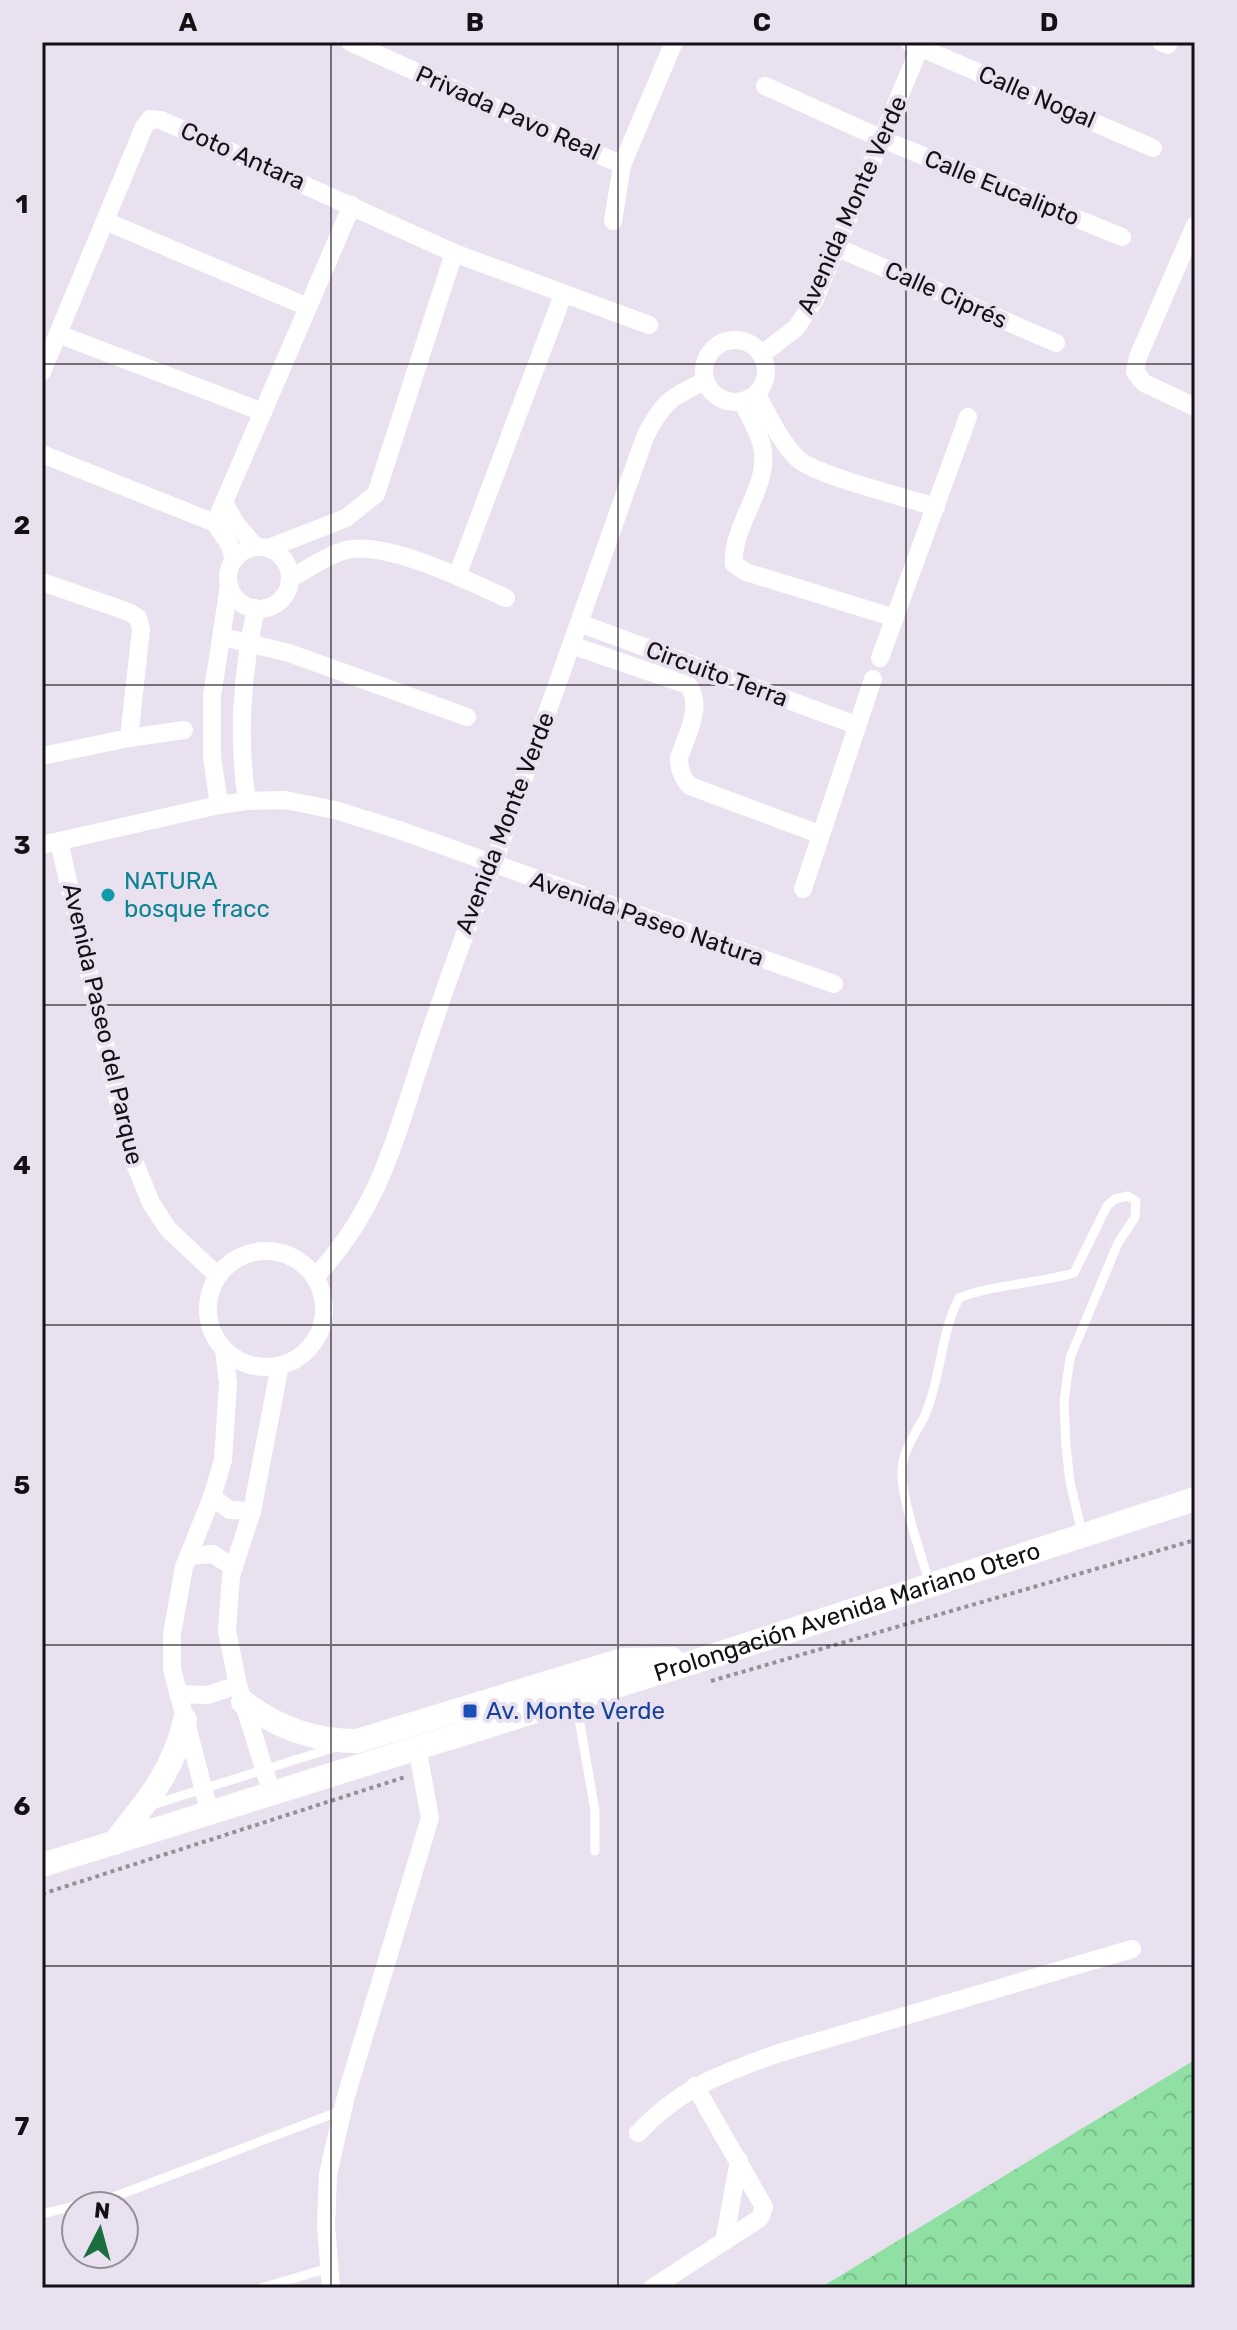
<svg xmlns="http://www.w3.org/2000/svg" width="1237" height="2330" font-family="Rubik,sans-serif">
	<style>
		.forest { fill: url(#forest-crowns) }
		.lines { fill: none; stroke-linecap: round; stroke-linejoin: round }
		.path { stroke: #958f9a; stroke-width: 4; stroke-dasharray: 4 4; stroke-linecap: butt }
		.service { stroke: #fff; stroke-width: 9 }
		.minor { stroke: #fff; stroke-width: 18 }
		.tertiary { stroke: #fff; stroke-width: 24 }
		.grid { fill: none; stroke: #141116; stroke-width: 2; stroke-opacity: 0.55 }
		.culture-dot { fill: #0f9aa8; stroke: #e9e1f0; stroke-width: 3 }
		.transit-dot { fill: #1a4fb4; stroke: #e9e1f0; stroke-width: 3 }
		.labels { text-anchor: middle; stroke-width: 8; stroke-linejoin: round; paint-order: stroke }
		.street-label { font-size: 24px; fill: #141116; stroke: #e9e1f0 }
		.culture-label { font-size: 24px; fill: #0d838f; stroke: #e9e1f0; text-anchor: start }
		.transit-label { font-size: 24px; fill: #164399; stroke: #e9e1f0; text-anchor: start }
		.neatline { fill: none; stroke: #141116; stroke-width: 3 }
		.grid-label { font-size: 26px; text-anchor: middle; font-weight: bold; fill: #141116 }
	</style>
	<defs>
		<pattern id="forest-crowns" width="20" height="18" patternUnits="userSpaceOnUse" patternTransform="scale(2)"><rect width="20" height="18" fill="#90e0a3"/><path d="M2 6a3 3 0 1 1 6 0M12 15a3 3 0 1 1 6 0" fill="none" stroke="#7bbf8c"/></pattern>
	</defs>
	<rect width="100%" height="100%" fill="#e9e1f0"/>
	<polygon class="forest" points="1195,2059 1195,2288 820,2288 1188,2064"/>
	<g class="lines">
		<g class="path">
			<polyline points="711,1681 1195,1540"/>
			<polyline points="42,1894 405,1777"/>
		</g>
		<g class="service">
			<path d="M930,1585C921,1554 902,1502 902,1472C902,1450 916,1434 925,1415C941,1379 940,1335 959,1298C994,1284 1036,1284 1074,1273L1107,1206L1115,1199L1128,1196L1136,1201L1135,1217L1118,1243L1070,1358L1064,1401L1066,1446L1070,1482L1082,1533"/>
			<polyline points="576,1701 595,1811 595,1851"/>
			<polyline points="152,1805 336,1747"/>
			<polyline points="42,2214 119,2195 343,2110"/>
			<polyline points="261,2288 329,2268"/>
		</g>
		<g class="minor">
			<polyline points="350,42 622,165"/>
			<polyline points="1161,42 1168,45"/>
			<polyline points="910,43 1153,148"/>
			<polyline points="765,86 882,139 1122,237"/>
			<polyline points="105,221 308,307"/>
			<polyline points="613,221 622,165 674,42"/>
			<polyline points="1195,225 1138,357 1135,372 1144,383 1195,407"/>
			<polyline points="836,247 1056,343"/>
			<polyline points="58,334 263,412"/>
			<circle cx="735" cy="371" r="31"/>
			<polyline points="762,354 796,328 814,301 922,42"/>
			<polyline points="42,372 144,127 150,119 161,120 454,253 649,325"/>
			<path d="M757,394C768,415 779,439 796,457C812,475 908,498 936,507"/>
			<path d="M743,402C748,415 757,429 761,442C774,484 731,523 734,564L746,572L895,618"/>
			<polyline points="42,454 215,523"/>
			<polyline points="224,502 236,524 256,547"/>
			<polyline points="215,523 352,205"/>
			<polyline points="215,523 229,544 234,559"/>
			<circle cx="259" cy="578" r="31"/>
			<polyline points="269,548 346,518 376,494 454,253"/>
			<polyline points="457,576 563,295"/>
			<path d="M291,578C308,569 327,555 346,550C385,540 469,581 506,598"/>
			<polyline points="42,582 129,612 138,618 141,629 129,738 42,756"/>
			<polyline points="579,623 856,725"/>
			<polyline points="223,637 289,653 467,717"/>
			<path d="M571,645L688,685C704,705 686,737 679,758C679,770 682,778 690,786L819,834"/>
			<polyline points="880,658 968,417"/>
			<polyline points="129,738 184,730"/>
			<path d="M247,801C237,734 242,675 256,608"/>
			<polyline points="219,805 212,756 212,696 229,586"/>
			<polyline points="59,841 129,1149 151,1203 168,1229 217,1275"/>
			<polyline points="42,845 219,805 247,801 285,800 335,810 396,829 834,984"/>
			<polyline points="803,889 873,679"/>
			<circle cx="266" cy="1309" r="58"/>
			<path d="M315,1277C377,1212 394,1143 421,1060C443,993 465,929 493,865L645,437C663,401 670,398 705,381"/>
			<polyline points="212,1497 230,1510 252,1511"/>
			<polyline points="188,1556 213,1554 234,1568"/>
			<polyline points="178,1694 208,1695 238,1685"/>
			<polyline points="272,1794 238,1685 227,1631 231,1576 252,1511 280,1365"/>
			<polyline points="210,1814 172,1669 172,1634 184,1567 212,1497 223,1460 228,1384 224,1349"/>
			<path d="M638,2133C681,2087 721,2074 779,2053L1132,1949"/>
			<polyline points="724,2242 739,2160"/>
			<polyline points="331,2288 326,2226 328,2174 346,2096 430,1818 417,1747"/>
			<polyline points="652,2288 760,2218 764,2207 695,2086"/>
		</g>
		<g class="tertiary">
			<path d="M243,1702C278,1728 314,1741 357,1741L622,1660L672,1659"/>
			<path d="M114,1843C146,1802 173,1773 185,1720"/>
			<path id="s1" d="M42,1865L703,1659L1195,1499"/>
		</g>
	</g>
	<path class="grid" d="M331,42V2288M618,42V2288M906,42V2288M42,364H1195M42,685H1195M42,1005H1195M42,1325H1195M42,1645H1195M42,1966H1195"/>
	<circle class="culture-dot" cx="108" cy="895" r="8"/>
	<rect class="transit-dot" x="462" y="1703" width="16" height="16" rx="4"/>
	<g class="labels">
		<g class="street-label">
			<text transform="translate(1037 97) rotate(23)" y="8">Calle Nogal</text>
			<text transform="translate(508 113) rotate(24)" y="8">Privada Pavo Real</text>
			<text transform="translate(243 156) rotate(24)" y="8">Coto Antara</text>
			<text transform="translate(1002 188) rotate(22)" y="8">Calle Eucalipto</text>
			<text transform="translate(852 205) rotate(-66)" y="8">Avenida Monte Verde</text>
			<text transform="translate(946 295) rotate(24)" y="8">Calle Ciprés</text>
			<text transform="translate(717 674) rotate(20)" y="8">Circuito Terra</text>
			<text transform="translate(505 823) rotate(-69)" y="8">Avenida Monte Verde</text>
			<text transform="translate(647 919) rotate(19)" y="8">Avenida Paseo Natura</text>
			<text transform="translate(103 1024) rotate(77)" y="8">Avenida Paseo del Parque</text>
			<text dy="8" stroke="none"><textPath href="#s1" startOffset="844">Prolongación Avenida Mariano Otero</textPath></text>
		</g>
		<g class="culture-label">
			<text x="124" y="889">NATURA<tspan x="124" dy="28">bosque fracc</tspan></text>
		</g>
		<g class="transit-label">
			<text x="486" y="1719">Av. Monte Verde</text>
		</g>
	</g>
	<rect width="1237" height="2330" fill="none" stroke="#e9e1f0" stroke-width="88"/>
	<g transform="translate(100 2230) rotate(6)"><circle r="38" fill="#e9e1f0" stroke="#948e99" stroke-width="2"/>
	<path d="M0-6L14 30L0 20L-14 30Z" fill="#1b6e3f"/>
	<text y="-12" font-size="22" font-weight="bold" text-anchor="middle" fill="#141116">N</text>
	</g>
	<rect x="44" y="44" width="1149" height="2242" class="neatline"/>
	<g class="grid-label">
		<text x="188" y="31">A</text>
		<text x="475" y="31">B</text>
		<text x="762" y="31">C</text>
		<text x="1049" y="31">D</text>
		<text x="22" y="213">1</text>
		<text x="22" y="534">2</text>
		<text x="22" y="854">3</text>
		<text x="22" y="1174">4</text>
		<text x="22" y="1494">5</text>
		<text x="22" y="1815">6</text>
		<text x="22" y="2135">7</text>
	</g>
</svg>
